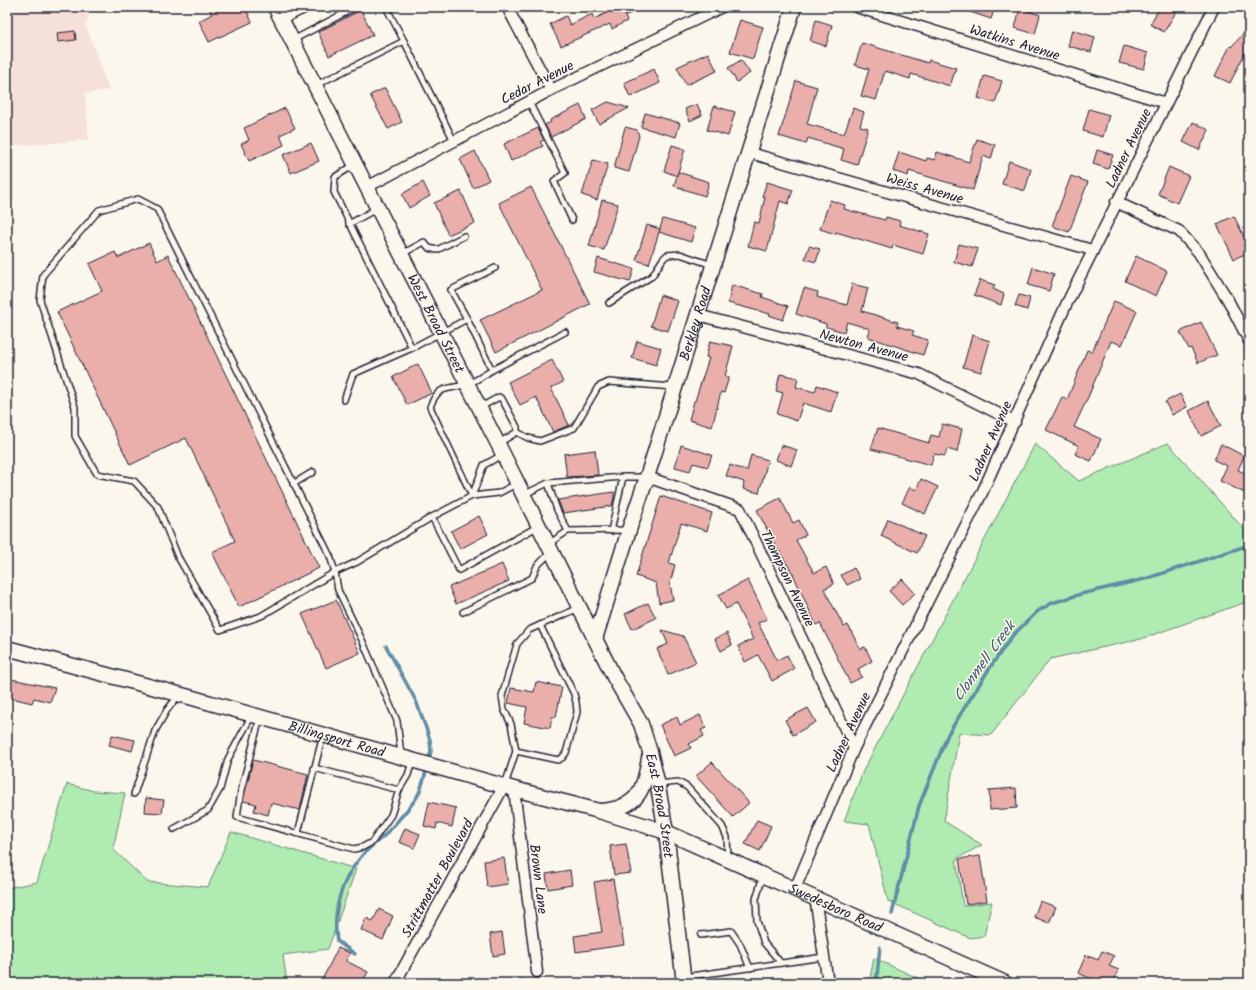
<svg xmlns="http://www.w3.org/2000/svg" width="1256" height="990" font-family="Kalam,sans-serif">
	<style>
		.built { fill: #f6e1d8 }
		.green { fill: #b0ecb1; stroke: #698776 }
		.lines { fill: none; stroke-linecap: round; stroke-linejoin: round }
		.stream { stroke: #618ca6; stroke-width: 3.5 }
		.building { fill: #eaafab; stroke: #22223b }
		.lane-casing { stroke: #22223b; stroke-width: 8 }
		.street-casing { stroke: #22223b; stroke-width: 13 }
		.secondary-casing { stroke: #22223b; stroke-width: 17 }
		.lane { stroke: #fbf7ec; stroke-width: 5 }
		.street { stroke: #fbf7ec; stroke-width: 10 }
		.secondary { stroke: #fbf7ec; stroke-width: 14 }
		.labels { text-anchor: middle; stroke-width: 3; stroke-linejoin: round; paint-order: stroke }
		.street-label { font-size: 14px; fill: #22223b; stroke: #fbf7ec }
		.water-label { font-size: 15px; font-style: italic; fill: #425770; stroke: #fbf7ec }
	</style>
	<rect width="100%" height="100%" fill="#fbf7ec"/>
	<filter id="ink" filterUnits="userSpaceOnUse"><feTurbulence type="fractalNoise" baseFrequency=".025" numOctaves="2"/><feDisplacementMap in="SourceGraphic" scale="8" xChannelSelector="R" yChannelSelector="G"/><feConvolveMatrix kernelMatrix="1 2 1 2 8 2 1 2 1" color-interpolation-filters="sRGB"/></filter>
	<g filter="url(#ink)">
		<polygon class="built" points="7,7 92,7 86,25 109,90 85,94 89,140 13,146 7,170"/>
		<g class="green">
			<polygon points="1168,443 1249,535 1249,601 1141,639 1050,659 991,735 959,733 944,821 982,845 956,859 963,906 992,902 984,936 970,938 888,901 869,824 844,821 863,771 1035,444 1079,481"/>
			<polygon points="67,784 94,791 125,793 113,849 147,882 208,887 231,832 356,869 328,949 283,955 287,983 7,983 7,888 37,882"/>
			<polygon points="874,958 926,982 925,983 869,983"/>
			<polygon points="521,979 532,983 435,983"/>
		</g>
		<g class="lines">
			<g class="stream">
				<polyline points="386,646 416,701 426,728 430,740 431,751 428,762"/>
				<polyline points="892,914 919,806 948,734 991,666 1013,635 1038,611 1052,603 1081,594 1145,579 1249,545"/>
				<path d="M355,954L337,941C332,911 341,881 360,858C367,849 377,842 385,835C394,825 410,808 417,797C422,788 424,778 427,768"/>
				<polyline points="875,983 877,976 880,947"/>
			</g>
		</g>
		<g class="building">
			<polygon points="208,7 245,7 252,22 209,42 199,21 212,14"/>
			<polygon points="619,7 643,7 625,16 627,21 612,29 610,24 561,46 550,24 566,16 570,25 592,14 594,19"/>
			<polygon points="961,7 995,7 991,19 961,9"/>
			<polygon points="1160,7 1179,7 1164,32 1150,24"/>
			<polygon points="1020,8 1040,15 1035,34 1015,28"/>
			<polygon points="361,10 373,35 329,56 318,32"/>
			<polygon points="740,20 763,27 753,59 730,52"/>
			<polygon points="816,20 832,25 826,46 810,41"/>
			<polygon points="1249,28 1249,45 1230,83 1215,76 1230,46 1231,47"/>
			<polygon points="1072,30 1095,37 1091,52 1068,46"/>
			<polygon points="75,31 76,40 58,42 57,33"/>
			<polygon points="862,43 928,63 929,60 956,68 950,86 911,74 910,79 885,71 876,100 861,96 869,69 855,65"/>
			<polygon points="1124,46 1148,53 1144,69 1119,63"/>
			<polygon points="708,53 717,71 686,85 677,67"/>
			<polygon points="741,60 750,73 737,82 728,68"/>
			<polygon points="654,69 660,83 630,97 624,83"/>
			<polygon points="984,76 1002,81 995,103 978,98"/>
			<polygon points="796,81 817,87 807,124 844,134 853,108 864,112 860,126 868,128 857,165 841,160 844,149 808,138 806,144 779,136"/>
			<polygon points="385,88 402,122 388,129 370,95"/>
			<polygon points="608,102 629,108 599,124 592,110"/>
			<polygon points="697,104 702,115 690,121 685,109"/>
			<polygon points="580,105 586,119 551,137 545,125 551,122 550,120"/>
			<polygon points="714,106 735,112 728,136 707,130"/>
			<polygon points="285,108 295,128 280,135 284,145 249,161 241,144 249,140 244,128"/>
			<polygon points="1089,109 1109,115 1103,137 1083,131"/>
			<polygon points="645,113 680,123 676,137 641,127"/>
			<polygon points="1193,122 1209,130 1199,150 1183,142"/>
			<polygon points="625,127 637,130 639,136 629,172 614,168"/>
			<polygon points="538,128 544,140 540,142 543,146 511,161 504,144"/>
			<polygon points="977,139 995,145 991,159 983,156 973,190 909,171 908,176 893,171 899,152 926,161 927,158 935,160 937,152 969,162"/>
			<polygon points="311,143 319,161 291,173 283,155"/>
			<polygon points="672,145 685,149 677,176 664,171"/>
			<polygon points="1097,150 1113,155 1108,169 1093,164"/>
			<polygon points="475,151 489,180 473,188 460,159"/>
			<polygon points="593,160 608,164 597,200 582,195"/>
			<polygon points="1009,161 1031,169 1025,191 1002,184"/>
			<polygon points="1169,167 1189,176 1177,203 1158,194"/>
			<polygon points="678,172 709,182 705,196 674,186"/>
			<polygon points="1071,176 1088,182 1069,232 1052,226"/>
			<polygon points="423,182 430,196 409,208 402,194"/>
			<polygon points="767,182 793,190 788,204 780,201 767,251 748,246 754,222 759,223 765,197 762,196"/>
			<polygon points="531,187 590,304 496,352 480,320 542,290 499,203"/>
			<polygon points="461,191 475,223 448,235 434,203"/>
			<polygon points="602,200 618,204 604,250 589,246"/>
			<polygon points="830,200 845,205 844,209 885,220 886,217 900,221 899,225 929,234 923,254 893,245 892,249 836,232 835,234 820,229"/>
			<polygon points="1234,216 1249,247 1249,252 1234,259 1217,224"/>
			<polygon points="663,219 695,228 691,242 659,232"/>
			<polygon points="647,225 660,229 649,264 636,260"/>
			<polygon points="149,243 157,261 168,255 319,568 239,607 212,552 235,541 186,438 130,465 57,312 102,291 89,264 115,252 118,258"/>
			<polygon points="959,244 978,249 972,267 954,262"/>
			<polygon points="809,246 820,249 816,262 805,259"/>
			<polygon points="1136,256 1167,271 1156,296 1125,281"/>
			<polygon points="598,258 634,269 630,282 594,272"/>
			<polygon points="1033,267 1054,274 1049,291 1028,285"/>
			<polygon points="980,280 995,285 993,289 1004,294 1001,305 974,295"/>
			<polygon points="852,284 868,288 862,311 898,322 897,326 914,331 912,335 928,340 923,355 868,337 870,329 847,322 844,332 826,327 826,324 796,314 804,288 818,292 817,297 847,305"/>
			<polygon points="732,285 763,294 762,297 788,306 783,320 769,315 770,314 728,303"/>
			<polygon points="660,295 678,301 668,331 651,326"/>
			<polygon points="1019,295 1030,298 1027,310 1015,306"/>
			<polygon points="1114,301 1137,311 1122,345 1111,341 1089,395 1074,427 1101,439 1091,461 1075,454 1079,446 1046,430 1062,397 1067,400 1087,350 1092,352"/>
			<polygon points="1201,322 1217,355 1198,363 1191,348 1189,349 1180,332"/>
			<polygon points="972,335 990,341 981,372 963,367"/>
			<polygon points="637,341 661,348 656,365 632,358"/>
			<polygon points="710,341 733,346 725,376 729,377 724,393 721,392 712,427 689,420 694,401 695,401 709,358 706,357"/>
			<polygon points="552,360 563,382 551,388 569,425 553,432 536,397 520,405 508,382"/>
			<polygon points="418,364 432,393 407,405 393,377"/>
			<polygon points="780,374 798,378 796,387 815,392 817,385 837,392 831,412 803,403 797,421 777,414 783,393 776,391"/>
			<polygon points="1180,394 1187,407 1172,415 1165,402"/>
			<polygon points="1208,401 1221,426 1201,436 1189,411"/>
			<polygon points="942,424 962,429 957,452 947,449 945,456 934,454 931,465 871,449 878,428 929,443 931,435 939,437"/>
			<polygon points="1221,444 1244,456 1238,470 1249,475 1249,495 1220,481 1227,466 1214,460"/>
			<polygon points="681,445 712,455 708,467 693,463 690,471 675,467"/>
			<polygon points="781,445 797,450 791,466 776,460"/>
			<polygon points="595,450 598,475 567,477 564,454"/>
			<polygon points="751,455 768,460 759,493 743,489 744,482 726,476 730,465 747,471"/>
			<polygon points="921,479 938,487 925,514 902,503 910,487 916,490"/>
			<polygon points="614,492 614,497 612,506 563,513 558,500"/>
			<polygon points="661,496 712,513 707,531 681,523 669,563 675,565 670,583 673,600 659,603 656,583 636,576"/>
			<polygon points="780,498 793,523 799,520 806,535 796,540 814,573 826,567 834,584 824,589 844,627 848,625 860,649 865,647 872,661 858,669 862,677 850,683 820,623 816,625 793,574 778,549 777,549 757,510"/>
			<polygon points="479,516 488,534 460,549 451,531"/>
			<polygon points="888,519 925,536 917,553 881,536"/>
			<polygon points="502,564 509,581 456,604 449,587"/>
			<polygon points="854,568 860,579 847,585 841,575"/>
			<polygon points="902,579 915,593 902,605 889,591"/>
			<polygon points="748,580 767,619 758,623 777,660 787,655 794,669 772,681 758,655 745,662 738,646 753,639 736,604 726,609 718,595"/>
			<polygon points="336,600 360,653 326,668 302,614"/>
			<polygon points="648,603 656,618 632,629 625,614"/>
			<polygon points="662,630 683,636 696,662 668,675 657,649 668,644"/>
			<polygon points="727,633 732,645 721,651 715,639"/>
			<polygon points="11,679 55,688 50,702 34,698 32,703 7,697"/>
			<polygon points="536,682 562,687 556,717 552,717 550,728 524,723 527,707 508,703 511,688 534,692"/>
			<polygon points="808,708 816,722 793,735 785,720"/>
			<polygon points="700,715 706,728 701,730 704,736 689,744 691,748 674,756 660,725 677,717 680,725"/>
			<polygon points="112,735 135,740 132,751 109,745"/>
			<polygon points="253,760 308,774 300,810 271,803 268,815 254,811 256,804 243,801"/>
			<polygon points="712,762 749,803 733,817 696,776"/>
			<polygon points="1016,788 1017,808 990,810 989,790"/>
			<polygon points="146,798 164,800 162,813 145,812"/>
			<polygon points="429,802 456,808 452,827 437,823 436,829 424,826"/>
			<polygon points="757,820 771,826 760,851 745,844"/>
			<polygon points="405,828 420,834 414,848 399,842"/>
			<polygon points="626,844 631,873 614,875 610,846"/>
			<polygon points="980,856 987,901 966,904 959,859"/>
			<polygon points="504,858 508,884 487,887 484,861"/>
			<polygon points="570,870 572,885 548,889 546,874"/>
			<polygon points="613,879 624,945 576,952 574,936 602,932 594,882"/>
			<polygon points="1040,901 1056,907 1049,923 1034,917"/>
			<polygon points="379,909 393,916 383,940 361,930 366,918 373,921"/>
			<polygon points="502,932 505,954 493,956 490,934"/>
			<polygon points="338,948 350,953 346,961 368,972 362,983 333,983 323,978"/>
			<polygon points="1102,951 1114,956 1109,966 1119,970 1113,983 1101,983 1078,973 1086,955 1098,960"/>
		</g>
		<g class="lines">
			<defs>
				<g id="lane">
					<polyline points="293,40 356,7"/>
					<polyline points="404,41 454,141"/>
					<polyline points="316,85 404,41 386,7"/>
					<polyline points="529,102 565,173 554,181 572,220"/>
					<path d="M354,165L335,177L334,192L412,348L467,319L492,370C484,375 476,381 467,384C448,391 439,383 430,407L472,496"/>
					<polygon points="138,199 157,209 330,556 335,572 261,616 220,630 178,557 158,507 134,481 97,474 75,436 75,407 40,300 43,275 99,210"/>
					<polyline points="349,224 376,209"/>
					<polyline points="402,254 424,242 429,248 437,250 464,236"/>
					<polyline points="609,303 652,276 663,259 667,255 680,254 712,265"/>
					<polyline points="467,319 451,290 495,268"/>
					<polyline points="492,370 565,332"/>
					<polyline points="344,400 353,374 412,348"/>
					<polyline points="481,407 499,397 502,399 517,427 517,432 499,443"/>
					<polyline points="517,432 528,438 540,441 574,428 598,387 609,382 673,387"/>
					<polyline points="548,483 557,510 568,531"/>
					<polyline points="293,484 313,472"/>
					<polyline points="523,495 548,483 623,477 646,477"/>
					<polyline points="472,496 484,465 502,455"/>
					<polyline points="432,517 459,570 537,527"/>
					<polyline points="611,531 623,477"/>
					<polyline points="548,544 568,531 628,530"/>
					<polyline points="463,612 532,578 537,566 550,553"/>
					<polyline points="260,718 241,790 237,817 354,849 363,847 372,842 391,815 399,790 408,775 412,762"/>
					<polyline points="516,751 558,760 562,758 566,753 577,712 576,702 574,694 540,625"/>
					<polyline points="401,755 397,721 363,642 338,590 335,572 357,562 432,517 472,496 499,493 516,484"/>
					<polyline points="314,768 399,790"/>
					<polyline points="658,784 678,782 687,787 722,826 727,837 728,858"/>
					<polyline points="505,785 516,751 511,724 504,709 502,696 517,644 529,630 579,608"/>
					<polyline points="134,794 155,731 167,710 179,695"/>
					<polyline points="174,829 208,810 220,789 228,759 252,715"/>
					<polyline points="298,833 323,735"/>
					<polyline points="763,876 756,899 757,921 764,943 781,963"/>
					<polyline points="701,935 731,931 740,944 750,968"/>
					<polyline points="684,977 824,957"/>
				</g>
				<g id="street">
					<polyline points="507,7 551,90"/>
					<polyline points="856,7 1166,103"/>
					<polyline points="281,19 306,7"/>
					<polyline points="750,153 1092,250"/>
					<polyline points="367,187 551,90 722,7"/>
					<polyline points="1116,202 1179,231 1199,253 1228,300 1249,341"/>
					<polyline points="698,315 919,374 1015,422"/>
					<polyline points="647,477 740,509 854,748"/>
					<polyline points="514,789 537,972"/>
					<polyline points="795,889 854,748 982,493 1066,305 1214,7"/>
					<polyline points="815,897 828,983"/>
					<polyline points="395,983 504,786"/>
				</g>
				<g id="secondary">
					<path id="s1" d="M275,7L498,444L614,677L641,724L650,752L657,781L666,832L684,983"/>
					<path id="s2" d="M595,639L629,530L647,477L794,7"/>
					<path id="s3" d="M7,648L193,698L514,789L599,811L666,832L1005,983"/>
					<path d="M601,811C638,808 644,791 649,758"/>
				</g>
			</defs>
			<use href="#lane" class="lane-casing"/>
			<use href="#street" class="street-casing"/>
			<use href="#secondary" class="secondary-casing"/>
			<use href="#lane" class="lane"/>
			<use href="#street" class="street"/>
			<use href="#secondary" class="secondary"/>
		</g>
	</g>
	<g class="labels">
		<g class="street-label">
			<text transform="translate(1015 42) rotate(17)" y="5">Watkins Avenue</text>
			<text transform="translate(537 82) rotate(-27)" y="5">Cedar Avenue</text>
			<text transform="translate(1128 148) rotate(-64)" y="5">Ladner Avenue</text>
			<text transform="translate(925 188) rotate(16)" y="5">Weiss Avenue</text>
			<text dy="5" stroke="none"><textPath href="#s1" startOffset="355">West Broad Street</textPath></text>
			<text dy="5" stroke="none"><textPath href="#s2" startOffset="331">Berkley Road</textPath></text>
			<text transform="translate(864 345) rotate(15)" y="5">Newton Avenue</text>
			<text transform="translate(990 441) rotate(-66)" y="5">Ladner Avenue</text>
			<text transform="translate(788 578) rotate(64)" y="5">Thompson Avenue</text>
			<text transform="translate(848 732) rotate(-65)" y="5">Ladner Avenue</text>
			<text dy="5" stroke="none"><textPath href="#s3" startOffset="342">Billingsport Road</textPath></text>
			<text dy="5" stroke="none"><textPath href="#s1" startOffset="889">East Broad Street</textPath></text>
			<text transform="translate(437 878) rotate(-61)" y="5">Strittmatter Boulevard</text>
			<text transform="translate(539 879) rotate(83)" y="5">Brown Lane</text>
			<text dy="5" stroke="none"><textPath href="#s3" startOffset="870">Swedesboro Road</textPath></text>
		</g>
		<g class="water-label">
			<text transform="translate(984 661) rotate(-54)" y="5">Clonmell Creek</text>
		</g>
	</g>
	<rect width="1256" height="990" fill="none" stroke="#fbf7ec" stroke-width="24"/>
	<rect x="12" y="12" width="1232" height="966" fill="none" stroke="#22223b" stroke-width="1.5" filter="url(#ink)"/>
</svg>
